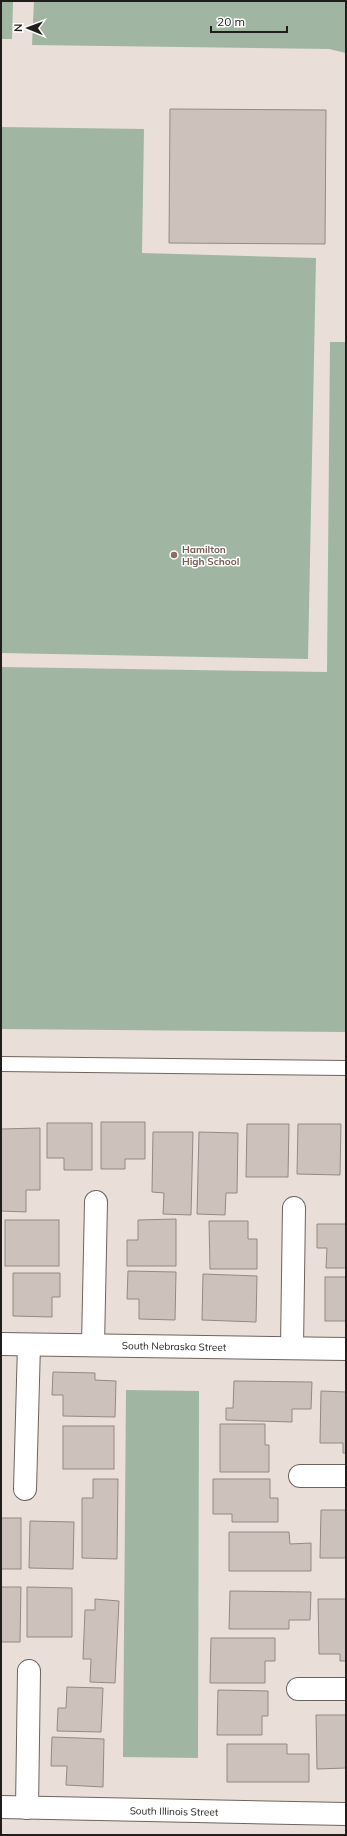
<svg xmlns="http://www.w3.org/2000/svg" width="347" height="1836" font-family="Mulish,sans-serif">
	<style>
		.green { fill: #a0b6a2 }
		.building { fill: #ccc1bb; stroke: #948a85 }
		.lines { fill: none; stroke-linecap: round; stroke-linejoin: round }
		.lane-casing { stroke: #6e645f; stroke-width: 16 }
		.street-casing { stroke: #6e645f; stroke-width: 24 }
		.lane { stroke: #fff; stroke-width: 14 }
		.street { stroke: #fff; stroke-width: 22 }
		.education-dot { fill: #8d6e63; stroke: #fff; stroke-width: 1.5 }
		.labels { text-anchor: middle; stroke-width: 3; stroke-linejoin: round; paint-order: stroke }
		.education-label { font-size: 10px; font-weight: bold; fill: #785e54; stroke: #fff; text-anchor: start }
		.street-label { font-size: 10px; fill: #211d1b; stroke: #fff }
	</style>
	<rect width="100%" height="100%" fill="#e9ded8"/>
	<g class="green">
		<polygon points="1,1 13,1 12,39 1,39"/>
		<polygon points="34,1 346,1 346,53 329,49 32,45"/>
		<polygon points="1,127 144,129 142,253 316,258 308,659 1,653"/>
		<polygon points="330,342 346,342 346,1032 1,1029 1,667 327,672"/>
		<polygon points="126,1390 199,1391 198,1758 123,1757"/>
	</g>
	<g class="building">
		<polygon points="170,109 326,110 325,244 169,243"/>
		<polygon points="101,1122 145,1122 145,1159 125,1159 125,1169 101,1169"/>
		<polygon points="47,1123 92,1123 92,1170 64,1170 64,1158 47,1158"/>
		<polygon points="247,1124 289,1124 288,1177 246,1177"/>
		<polygon points="298,1124 341,1124 340,1175 297,1174"/>
		<polygon points="40,1128 40,1190 26,1190 26,1212 1,1211 1,1129"/>
		<polygon points="153,1132 193,1132 191,1215 163,1214 164,1193 152,1192"/>
		<polygon points="199,1132 238,1133 237,1193 226,1193 225,1215 197,1214"/>
		<polygon points="176,1219 176,1266 127,1266 127,1240 138,1240 138,1220"/>
		<rect x="5" y="1220" width="54" height="46"/>
		<polygon points="209,1221 248,1221 248,1239 257,1239 257,1269 210,1269"/>
		<polygon points="317,1224 346,1224 346,1268 326,1268 327,1248 317,1248"/>
		<polygon points="128,1271 176,1272 175,1320 139,1319 139,1299 127,1299"/>
		<polygon points="13,1273 60,1273 60,1297 52,1297 52,1317 13,1316"/>
		<polygon points="203,1274 257,1276 256,1322 202,1320"/>
		<rect x="325" y="1277" width="21" height="44"/>
		<polygon points="53,1372 95,1373 95,1380 116,1381 115,1417 63,1416 63,1395 52,1395"/>
		<polygon points="234,1381 312,1382 311,1409 292,1409 292,1422 226,1420 226,1408 233,1408"/>
		<polygon points="321,1391 346,1392 346,1453 343,1453 343,1443 320,1443"/>
		<polygon points="220,1424 265,1424 265,1445 269,1445 269,1472 220,1472"/>
		<rect x="63" y="1426" width="51" height="43"/>
		<polygon points="93,1479 118,1479 117,1559 82,1558 82,1498 93,1498"/>
		<polygon points="213,1479 270,1479 270,1498 278,1498 278,1522 232,1522 232,1514 213,1514"/>
		<polygon points="321,1510 346,1510 346,1558 320,1558"/>
		<rect x="1" y="1518" width="20" height="51"/>
		<polygon points="30,1521 74,1522 73,1569 29,1568"/>
		<polygon points="229,1532 289,1532 290,1544 311,1543 311,1571 229,1571"/>
		<polygon points="1,1587 21,1587 20,1642 1,1642"/>
		<polygon points="27,1587 72,1588 72,1637 27,1637"/>
		<polygon points="230,1591 311,1592 310,1620 289,1620 289,1629 229,1629"/>
		<polygon points="95,1599 119,1601 115,1683 90,1682 91,1659 83,1659 85,1610 95,1610"/>
		<polygon points="318,1599 346,1599 346,1661 340,1661 340,1654 319,1654"/>
		<polygon points="211,1638 275,1638 275,1661 265,1661 265,1683 210,1683"/>
		<polygon points="67,1687 103,1688 101,1732 57,1731 58,1708 66,1708"/>
		<polygon points="218,1690 268,1691 268,1716 262,1716 262,1735 217,1735"/>
		<polygon points="316,1715 346,1715 346,1768 317,1769"/>
		<polygon points="52,1737 104,1739 103,1787 66,1785 67,1766 51,1766"/>
		<polygon points="227,1744 287,1744 287,1754 309,1754 309,1782 227,1782"/>
	</g>
	<g class="lines">
		<defs>
			<polyline id="lane" points="1,1064 346,1068"/>
			<g id="street">
				<polyline points="1,1344 346,1349"/>
				<polyline points="93,1345 96,1202"/>
				<polyline points="292,1347 294,1208"/>
				<polyline points="300,1476 346,1476"/>
				<polyline points="25,1489 29,1345"/>
				<polyline points="298,1689 346,1689"/>
				<polyline points="1,1807 346,1814"/>
				<polyline points="27,1808 29,1671"/>
			</g>
		</defs>
		<use href="#lane" class="lane-casing"/>
		<use href="#street" class="street-casing"/>
		<use href="#lane" class="lane"/>
		<use href="#street" class="street"/>
	</g>
	<circle class="education-dot" cx="174" cy="555" r="4"/>
	<g class="labels">
		<g class="education-label">
			<text x="182" y="553">Hamilton<tspan x="182" dy="12">High School</tspan></text>
		</g>
		<g class="street-label">
			<text transform="translate(174 1346) rotate(1)" y="4">South Nebraska Street</text>
			<text transform="translate(174 1811) rotate(1)" y="4">South Illinois Street</text>
		</g>
	</g>
	<rect width="347" height="1836" fill="none" stroke="#211d1b" stroke-width="4"/>
	<g transform="translate(28 28) rotate(271)" stroke="#ffffff" stroke-width="3" paint-order="stroke">
	<path d="M0-3L7 15L0 10L-7 15Z" fill="#211d1b"/>
	<text y="-6" font-size="11" font-weight="bold" text-anchor="middle" fill="#211d1b">N</text>
	</g>
	<path d="M211 26v6h76v-6" fill="none" stroke="#211d1b" stroke-width="2"/>
	<text x="217" y="26" font-size="12" fill="#211d1b" stroke="#ffffff" stroke-width="3" paint-order="stroke">20 m</text>
</svg>
